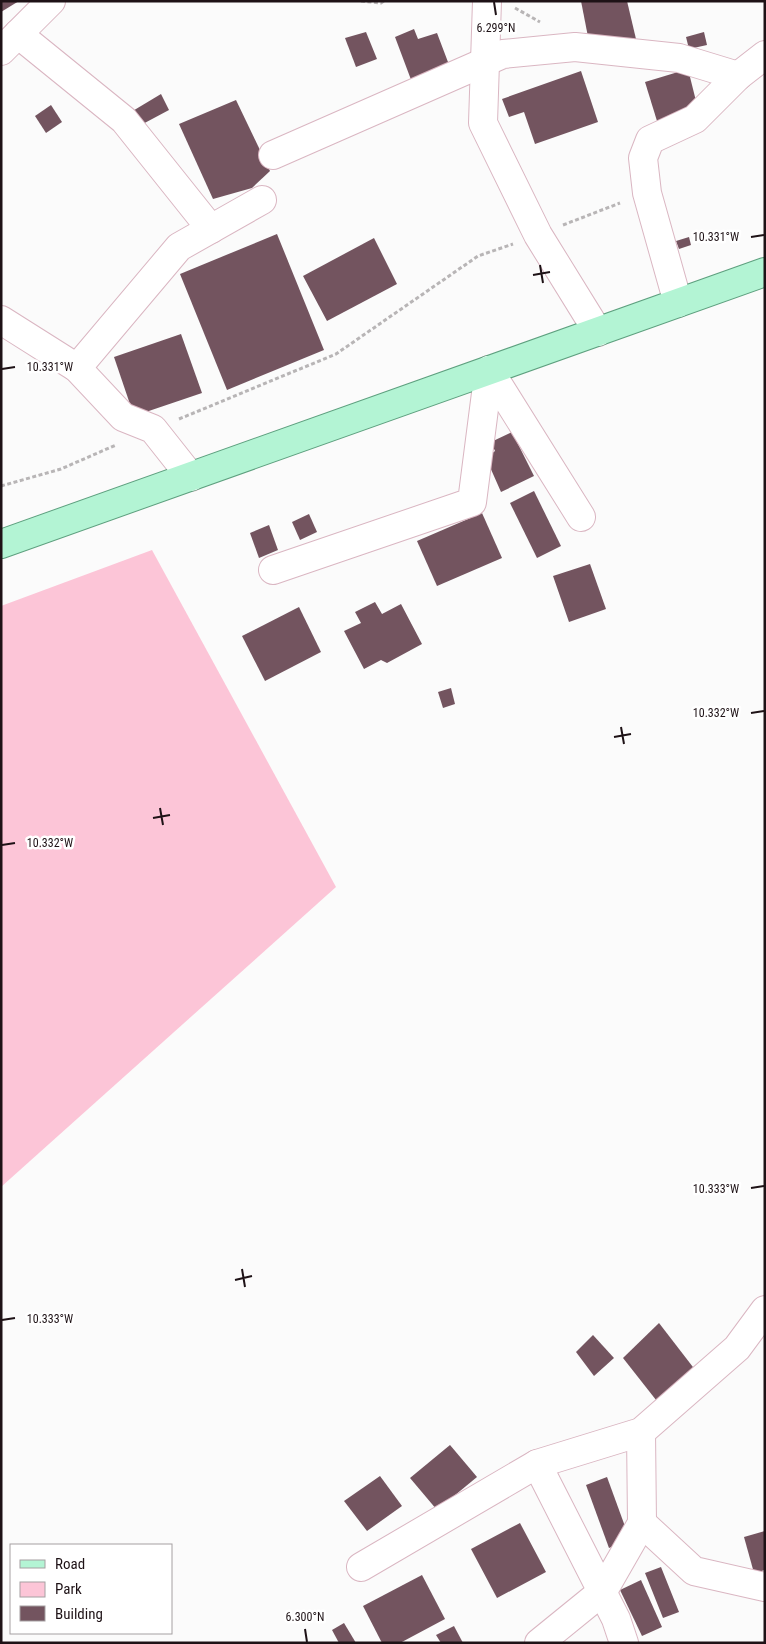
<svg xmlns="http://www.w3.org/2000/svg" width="766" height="1644" font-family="'Roboto Condensed',sans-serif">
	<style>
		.green { fill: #fcc5d7 }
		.building { fill: #73545f }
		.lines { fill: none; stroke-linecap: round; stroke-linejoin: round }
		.minor-casing { stroke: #dab6c2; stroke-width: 30 }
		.primary-casing { stroke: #5ea07f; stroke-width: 30 }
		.path { stroke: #b8b5b6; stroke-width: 3; stroke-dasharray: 4 2.5; stroke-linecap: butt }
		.minor { stroke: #fff; stroke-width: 28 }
		.primary { stroke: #b3f4d4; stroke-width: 28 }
		.ticks { fill: none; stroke: #1e1216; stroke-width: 2 }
		.ticks-label { font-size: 12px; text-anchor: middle; fill: #1e1216; stroke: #fff; stroke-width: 5; stroke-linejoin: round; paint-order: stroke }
	</style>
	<rect width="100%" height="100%" fill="#fbfbfb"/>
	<polygon class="green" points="152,550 336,887 1,1187 1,606"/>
	<g class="building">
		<polygon points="1,1 19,1 1,12"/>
		<polygon points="581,1 627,1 636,39 589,42"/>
		<polygon points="414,29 418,39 437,33 451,70 413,85 395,37"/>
		<polygon points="366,32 377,59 356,67 345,38"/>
		<polygon points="704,32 707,45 689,49 686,37"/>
		<polygon points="688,69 698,109 657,121 645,82"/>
		<polygon points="581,71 598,122 535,144 524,112 509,117 502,99"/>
		<polygon points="161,94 169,110 139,126 131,112"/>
		<polygon points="236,100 270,171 252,188 213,199 179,124"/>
		<polygon points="51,105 62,122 46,133 35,116"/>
		<polygon points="277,234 324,350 227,390 180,274"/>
		<polygon points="689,237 691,245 679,249 676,241"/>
		<polygon points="374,238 397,284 327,321 303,276"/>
		<polygon points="181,334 202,393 134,416 114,357"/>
		<polygon points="512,432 534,476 501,492 486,458 495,451 491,442"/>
		<polygon points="534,491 561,546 537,558 510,503"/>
		<polygon points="482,513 502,558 437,586 417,541"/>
		<polygon points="309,514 317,532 300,540 292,522"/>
		<polygon points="269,525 278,550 259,558 250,533"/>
		<polygon points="590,564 606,609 569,622 553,576"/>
		<polygon points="375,602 382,614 401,604 422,644 387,663 381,660 364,669 344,631 361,623 355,612"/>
		<polygon points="299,607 321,652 265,681 242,636"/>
		<polygon points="451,688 455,704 443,708 438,692"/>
		<polygon points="659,1323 696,1371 660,1405 623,1358"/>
		<polygon points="593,1335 614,1358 594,1376 576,1352"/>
		<polygon points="450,1445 477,1477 437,1510 410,1478"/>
		<polygon points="380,1476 402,1506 367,1531 344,1501"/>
		<polygon points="607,1477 630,1540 609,1548 586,1485"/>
		<polygon points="520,1523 546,1572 497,1598 471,1549"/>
		<polygon points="765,1531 765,1570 754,1573 744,1537"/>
		<polygon points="661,1567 679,1612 663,1618 645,1573"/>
		<polygon points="422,1575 445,1619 400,1643 382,1643 363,1606"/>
		<polygon points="641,1580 662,1627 642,1636 620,1590"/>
		<polygon points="344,1623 356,1643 339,1643 332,1630"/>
		<polygon points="454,1626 463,1643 441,1643 436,1635"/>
	</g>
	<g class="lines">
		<defs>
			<g id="minor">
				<polyline points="487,1 483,123 538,235 598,332"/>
				<polyline points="18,34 124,120 211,229"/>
				<polyline points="1,51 51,1"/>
				<polyline points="273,155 503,54 575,47 679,58 738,76"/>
				<polyline points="678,303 647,193 643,158 650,140 695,119 738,76 765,55"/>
				<polyline points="1,320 77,368 123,417 153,429 191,477"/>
				<polyline points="77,368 179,247 262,200"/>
				<polyline points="489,370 581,517"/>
				<polyline points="273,570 472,502 489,370"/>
				<polyline points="537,1464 616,1619 624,1643"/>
				<polyline points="642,1523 694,1571 765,1587"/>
				<polyline points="361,1567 537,1464 641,1432 737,1348 765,1310"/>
				<polyline points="539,1643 603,1591 642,1523 641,1432"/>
			</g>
			<polyline id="primary" points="1,544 765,272"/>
		</defs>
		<use href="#minor" class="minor-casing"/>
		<use href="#primary" class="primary-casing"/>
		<g class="path">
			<polyline points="361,1 381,3 384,1"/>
			<polyline points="515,8 540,22"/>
			<polyline points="563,225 620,203"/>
			<polyline points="179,419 336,354 478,256 513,244"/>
			<polyline points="1,486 61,469 116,445"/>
		</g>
		<use href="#minor" class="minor"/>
		<use href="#primary" class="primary"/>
	</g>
	<path class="ticks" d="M494,2L496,15M751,237L764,235M540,265L543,283M533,275L550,272M2,369L15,367M751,713L764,711M621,727L624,744M614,737L631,734M160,808L163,825M153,818L170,815M2,845L15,843M751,1188L764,1186M242,1269L245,1287M235,1280L252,1276M2,1320L15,1318M305,1629L307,1642"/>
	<g class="ticks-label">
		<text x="496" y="32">6.299°N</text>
		<text x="716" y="241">10.331°W</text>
		<text x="50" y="371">10.331°W</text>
		<text x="716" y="717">10.332°W</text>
		<text x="50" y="847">10.332°W</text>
		<text x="716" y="1193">10.333°W</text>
		<text x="50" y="1323">10.333°W</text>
		<text x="305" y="1621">6.300°N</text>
	</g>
	<rect width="766" height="1644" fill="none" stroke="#1e1216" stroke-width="5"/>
	<rect x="10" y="1544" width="162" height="90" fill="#ffffff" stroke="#a5a0a2"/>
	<rect x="20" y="1560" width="25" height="8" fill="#b3f4d4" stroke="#a5a0a2"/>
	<text x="55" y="1569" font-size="15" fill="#1e1216">Road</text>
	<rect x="20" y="1582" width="25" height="15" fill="#fcc5d7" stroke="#a5a0a2"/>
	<text x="55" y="1594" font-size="15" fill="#1e1216">Park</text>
	<rect x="20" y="1606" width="25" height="15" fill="#73545f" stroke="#a5a0a2"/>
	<text x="55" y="1619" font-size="15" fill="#1e1216">Building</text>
</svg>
